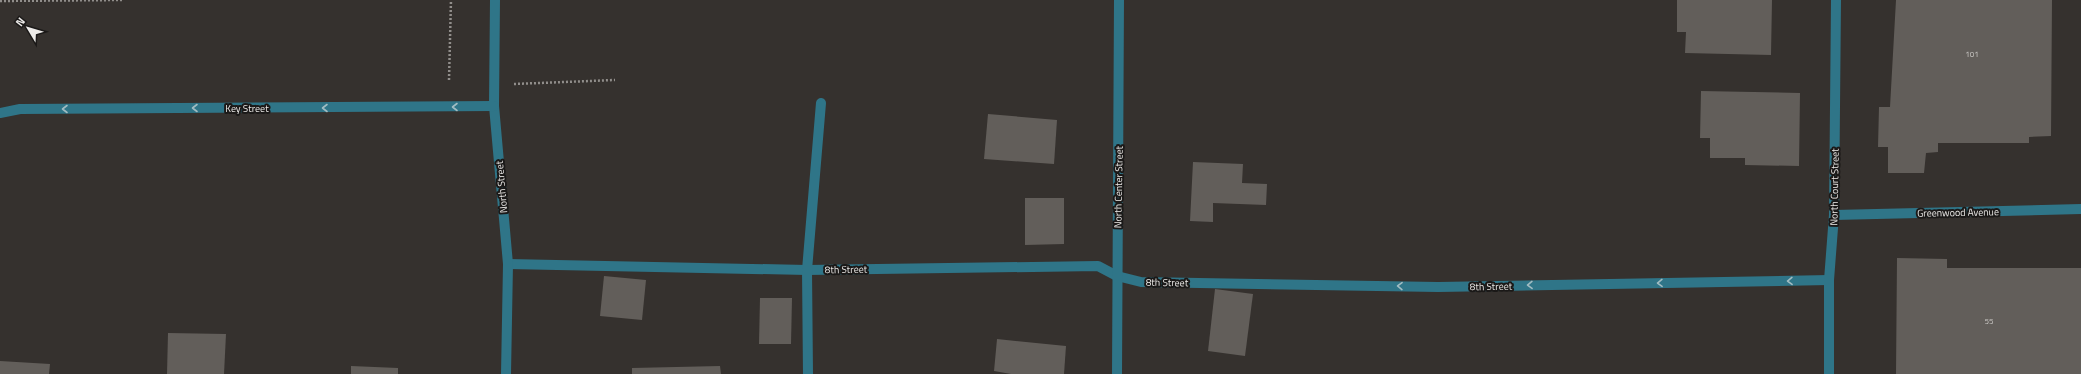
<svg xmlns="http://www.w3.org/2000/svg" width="2081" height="374" font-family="'Titillium Web',sans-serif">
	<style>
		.building { fill: #625e5a }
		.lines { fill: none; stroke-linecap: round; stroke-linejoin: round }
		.path { stroke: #918e8b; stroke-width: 2.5; stroke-dasharray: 2 2; stroke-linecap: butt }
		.service { stroke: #2f7588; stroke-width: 10 }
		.minor { stroke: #2f7588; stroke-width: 10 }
		.tertiary { stroke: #2f7588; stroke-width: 10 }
		.oneway { stroke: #a1bcc2 }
		.labels { text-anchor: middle; stroke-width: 4; stroke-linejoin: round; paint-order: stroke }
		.number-label { font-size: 8px; fill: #cac8c5 }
		.street-label { font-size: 10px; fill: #edebe9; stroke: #1b1918 }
	</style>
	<rect width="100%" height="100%" fill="#35312e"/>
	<g class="building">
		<polygon points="1677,0 1772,0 1771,55 1685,53 1686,32 1677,32"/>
		<polygon points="1896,0 2052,0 2051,136 2029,137 2029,143 1938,143 1938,152 1926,153 1924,173 1888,173 1888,147 1878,147 1879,107 1890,107"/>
		<polygon points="1701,91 1800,93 1799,166 1745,165 1745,158 1710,158 1710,138 1700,138"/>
		<polygon points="988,114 1057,120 1054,164 984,159"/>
		<polygon points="1193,162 1243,164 1242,183 1267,184 1266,205 1213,203 1213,222 1190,221"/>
		<polygon points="1025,198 1064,198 1064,244 1025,245"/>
		<polygon points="1897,258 1947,259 1947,268 2081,268 2081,374 1896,374"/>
		<polygon points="604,276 646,280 642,320 600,316"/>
		<polygon points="1215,289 1253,294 1245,356 1208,351"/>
		<polygon points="760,298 792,298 791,344 759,344"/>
		<polygon points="168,333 226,334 224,374 167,374"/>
		<polygon points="997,339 1066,346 1064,374 1011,374 994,371"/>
		<polygon points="0,361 50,364 49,374 0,374"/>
		<polygon points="351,366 398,368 398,374 351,374"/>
		<polygon points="720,366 721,374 632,374 632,368"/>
	</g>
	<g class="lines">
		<g class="path">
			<polyline points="0,1 122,0"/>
			<polyline points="449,80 451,0"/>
			<polyline points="514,84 615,80"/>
		</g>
		<g class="service">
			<polyline points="508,264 807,270 1098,266 1117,276 1141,282 1438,287 1829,280"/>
			<polyline points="808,374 807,270 821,103"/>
		</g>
		<g class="minor">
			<polyline points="495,0 494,106 508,264 506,374"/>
			<polyline points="0,113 20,109 494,106"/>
			<polyline points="1834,215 2081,209"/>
			<polyline points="1829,374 1829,280 1834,215 1836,0"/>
		</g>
		<polyline class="tertiary" points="1117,374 1119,0"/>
	</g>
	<defs><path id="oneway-chevron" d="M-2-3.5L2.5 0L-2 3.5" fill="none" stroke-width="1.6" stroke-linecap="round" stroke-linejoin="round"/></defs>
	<g class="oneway">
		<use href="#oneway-chevron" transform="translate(455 107) rotate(180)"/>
		<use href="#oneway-chevron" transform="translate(195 108) rotate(180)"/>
		<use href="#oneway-chevron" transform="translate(325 108) rotate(180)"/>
		<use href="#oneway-chevron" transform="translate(65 109) rotate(180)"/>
		<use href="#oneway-chevron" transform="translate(1790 281) rotate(179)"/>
		<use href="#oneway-chevron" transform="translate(1660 283) rotate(179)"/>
		<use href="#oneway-chevron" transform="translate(1530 285) rotate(179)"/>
		<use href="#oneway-chevron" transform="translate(1400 286) rotate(-179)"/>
	</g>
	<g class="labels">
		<g class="number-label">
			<text x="1972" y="57">101</text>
			<text x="1989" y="324">55</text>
		</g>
		<g class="street-label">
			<text x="247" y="112">Key Street</text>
			<text transform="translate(501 187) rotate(-95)" y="4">North Street</text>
			<text transform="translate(1118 187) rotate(-89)" y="4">North Center Street</text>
			<text transform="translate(1834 187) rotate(-89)" y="4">North Court Street</text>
			<text transform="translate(1958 212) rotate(-1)" y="4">Greenwood Avenue</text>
			<text transform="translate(846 269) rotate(-1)" y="4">8th Street</text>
			<text transform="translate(1167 282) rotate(1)" y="4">8th Street</text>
			<text transform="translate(1491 286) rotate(-1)" y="4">8th Street</text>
		</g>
	</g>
	<g transform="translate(28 28) rotate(308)" stroke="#1b1918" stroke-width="3" paint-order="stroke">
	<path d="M0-3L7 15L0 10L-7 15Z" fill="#edebe9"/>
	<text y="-6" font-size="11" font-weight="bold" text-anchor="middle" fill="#edebe9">N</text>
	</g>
</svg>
